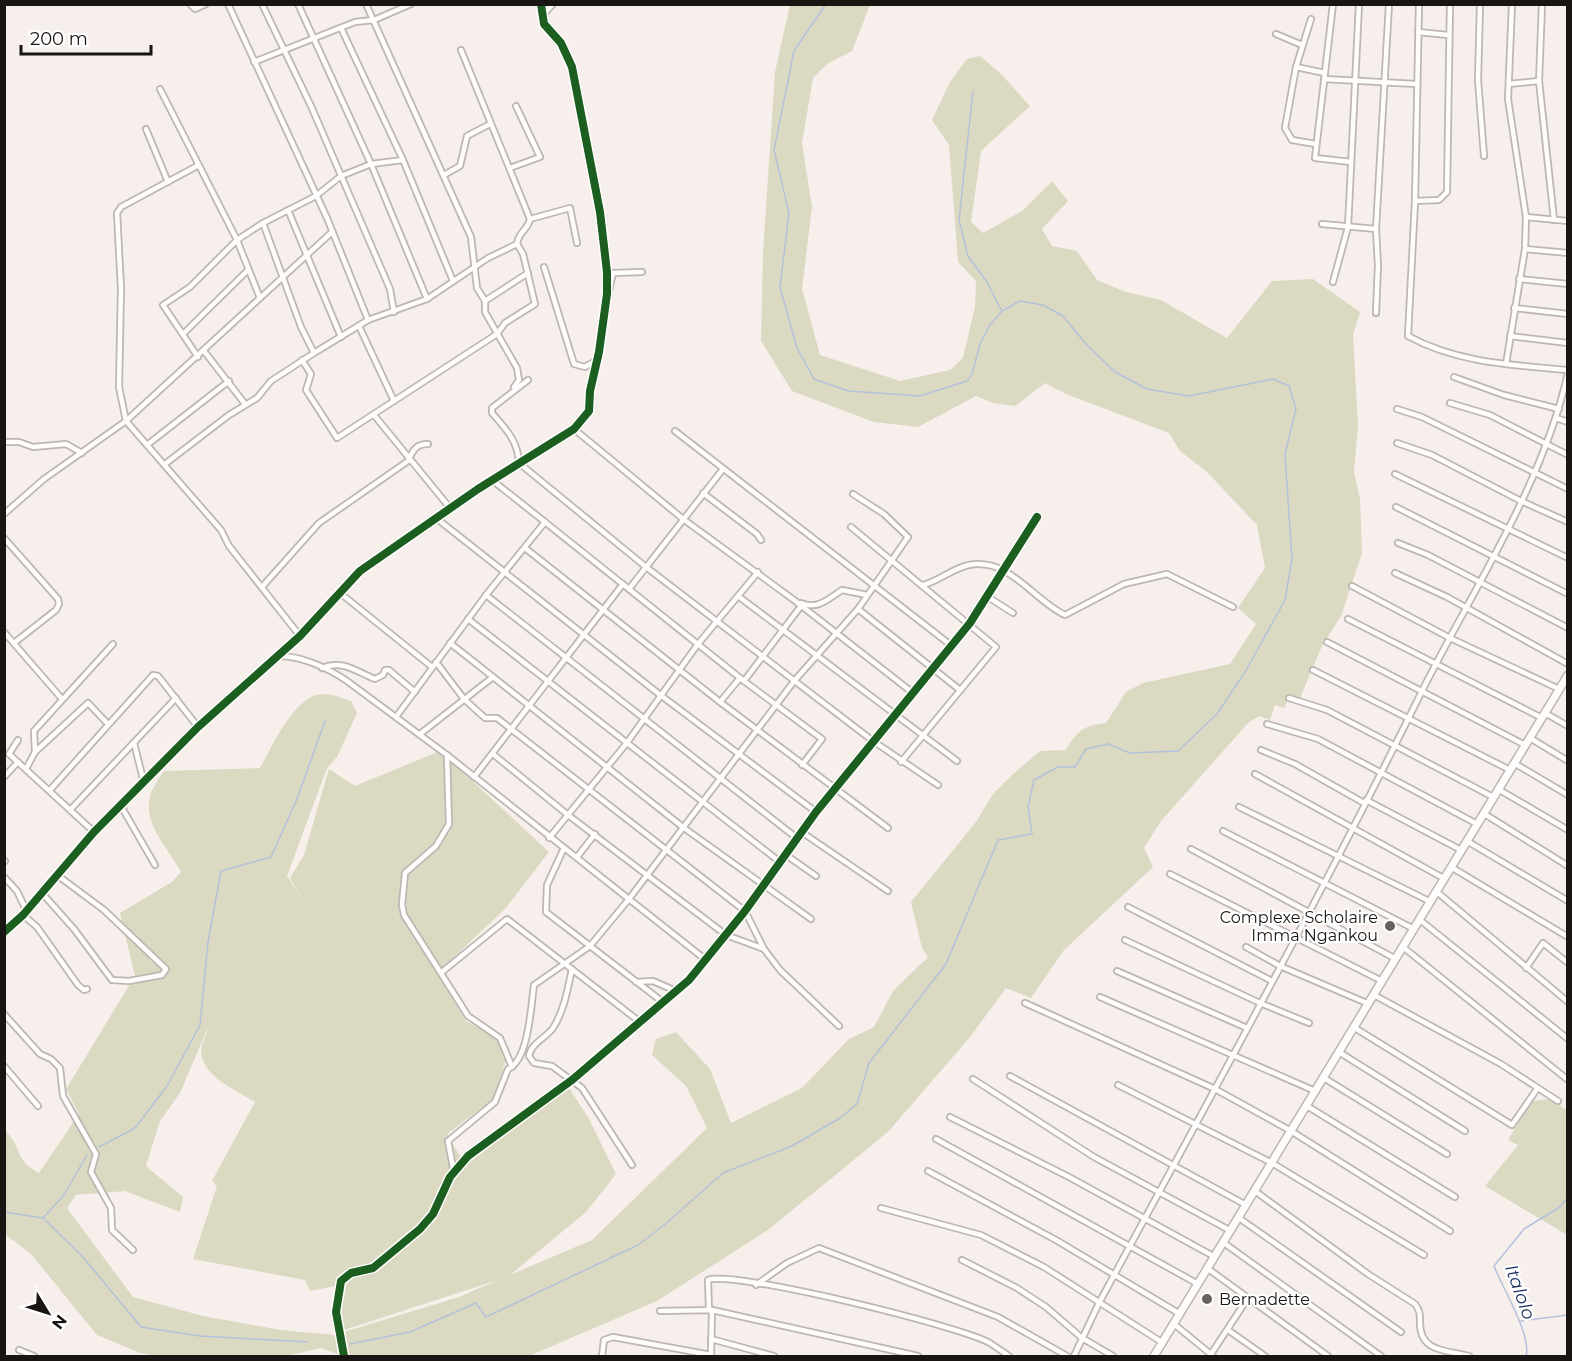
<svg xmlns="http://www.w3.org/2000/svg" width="1572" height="1361" font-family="Montserrat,sans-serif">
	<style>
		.green { fill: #dbd9c1; fill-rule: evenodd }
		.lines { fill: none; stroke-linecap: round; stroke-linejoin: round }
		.stream { stroke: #b4c1da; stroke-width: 1.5 }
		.minor-casing { stroke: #bdb7b4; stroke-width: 8 }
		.highway-casing { stroke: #bdb7b4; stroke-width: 10 }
		.minor { stroke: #fefdfc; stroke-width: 4.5 }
		.highway { stroke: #fefdfc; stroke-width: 7 }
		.cycleway-casing { stroke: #fff; stroke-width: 11 }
		.cycleway { stroke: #1b5e20; stroke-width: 8 }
		.poi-dot { fill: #67615e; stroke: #fff; stroke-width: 2 }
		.labels { text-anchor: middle; stroke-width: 4.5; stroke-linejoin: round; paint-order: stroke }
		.poi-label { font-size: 16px; fill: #191512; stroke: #fff; text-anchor: end }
		.water-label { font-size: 18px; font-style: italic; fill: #172e5e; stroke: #fff }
	</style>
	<rect width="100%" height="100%" fill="#f7efeb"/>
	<g class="green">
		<path d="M790,5H870L852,51L827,64L813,78L802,143L812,207L802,289L820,355L900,381L950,370L963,358L975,307L976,281L958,262L949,145L932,120L950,82L967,59L980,56L1001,74L1030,106L981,151L971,222L983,233L1022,211L1052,181L1068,201L1042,229L1052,246L1077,251L1097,280L1126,292L1161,300L1227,338L1272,281L1313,279L1360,312L1353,335L1358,426L1354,472L1360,499L1362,553L1341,616L1322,646L1300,698L1290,695L1284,708L1275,705L1270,720L1259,716L1249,722L1161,821L1144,848L1153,867L1064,950L1031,998L1006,988L970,1037L888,1132L768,1230L657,1301L529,1356H342L321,1348L286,1356H159L140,1353L97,1335L31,1254L5,1234V1130C22,1147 14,1160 39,1173L79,1114L66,1089L135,976L120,913L172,882L181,872C169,849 143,825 150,796C152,788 159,779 164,771L260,768C272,747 295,694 323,694C333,694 342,698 351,701L357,713L337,757L327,768L287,876L302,899L290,878L304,855L329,769L355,786L440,751L549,852L505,909L437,973L466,1021L496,1038L506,1059L495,1098L447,1134L465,1165L569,1088L588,1117L616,1174L587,1211L510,1275L592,1240L707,1128L686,1086L652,1055L656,1039L676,1032L710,1069L731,1123L802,1088L849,1039L874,1027L893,991L928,957L922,948L911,902L976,822L993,794L1011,776L1040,751L1066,750C1077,731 1084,725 1106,723L1126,692L1143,683L1230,664L1256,624L1238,608L1265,568L1257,525L1206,471L1180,451L1169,433L1066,394L1045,383L1015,406L993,403L976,396L918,427L874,422L792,391L761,341L763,252L775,72ZM209,1025C207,1033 201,1044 201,1052C203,1077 236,1090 255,1102L212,1181L217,1186L193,1259L305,1280L310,1291L335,1286L344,1330L498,1280L459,1297L334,1335L281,1330L203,1316L133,1297L67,1208L76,1195L125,1191L180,1212L183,1197L146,1166L160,1121L180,1093Z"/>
		<polygon points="1550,1099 1565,1109 1567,1107 1567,1235 1485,1186 1518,1145 1508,1140 1532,1101"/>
	</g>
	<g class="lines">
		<g class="stream">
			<polyline points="973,91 959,220 968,256 987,282 1001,310"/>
			<polyline points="99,1147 135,1128 167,1086 200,1025 208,942 221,871 271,857 297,799 325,721"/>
			<polyline points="4,1212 43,1218 64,1195 87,1155"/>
			<polyline points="43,1218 82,1256 141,1327 200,1336 307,1342"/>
			<polyline points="1521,1321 1568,1315"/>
			<polyline points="350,1344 410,1332 476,1303 486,1317 638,1245 663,1226 723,1173 792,1146 840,1118 857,1104 869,1063 946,964 998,840 1032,834 1028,807 1034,780 1058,767 1075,767 1086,749 1108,744 1130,753 1178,751 1217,714 1245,672 1285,600 1292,559 1285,454 1296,409 1289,386 1273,379 1189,396 1147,389 1115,372 1086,344 1063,316 1043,305 1020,301 1002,311 990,325 980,344 972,374 967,381 920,396 848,391 814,379 797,348 780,287 789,213 774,150 794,51 826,4"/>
			<path d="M1526,1356C1532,1336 1502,1287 1494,1266L1524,1229L1560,1207L1568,1197"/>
		</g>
		<defs>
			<g id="minor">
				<polyline points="190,4 195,9 206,4"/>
				<polyline points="228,4 327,218 368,320"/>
				<polyline points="262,4 311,106 390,289 394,312"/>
				<polyline points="298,4 371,164 427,299"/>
				<polyline points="366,4 471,237 477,288 485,301"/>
				<polyline points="1333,4 1315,158 1351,162"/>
				<path d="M1419,4L1415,201L1408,336C1457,363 1513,365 1568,370"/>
				<polyline points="1480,4 1478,80 1484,156"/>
				<polyline points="1542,4 1539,81 1554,220"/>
				<polyline points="543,15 553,4"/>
				<polyline points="1311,19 1296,67 1285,128 1292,140 1316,144"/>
				<polyline points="341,28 403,160 453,281"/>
				<polyline points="1418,32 1448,35"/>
				<polyline points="1276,34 1302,45"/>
				<polyline points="254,62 355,22 374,20 411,4"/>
				<polyline points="1296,67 1325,73"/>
				<polyline points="1324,79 1416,84"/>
				<polyline points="1509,84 1539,81"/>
				<polyline points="160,89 237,240 260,298"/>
				<polyline points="146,129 168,182"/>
				<polyline points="197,166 121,207 117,213 121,288 119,387 126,421 221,530 229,546 300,636"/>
				<polyline points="510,168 540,157 516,106"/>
				<polyline points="444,175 460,166 467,136 490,124"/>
				<polyline points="1415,201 1439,200 1447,192 1450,4"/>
				<polyline points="288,210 341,337"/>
				<polyline points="1526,217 1568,221"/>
				<polyline points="530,219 570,208 577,243"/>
				<polyline points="263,223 301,327 314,353"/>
				<polyline points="1322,224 1376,229"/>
				<polyline points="1525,249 1568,253"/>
				<polyline points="544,267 574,364 585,367 597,360"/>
				<polyline points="1519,279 1568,284"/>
				<polyline points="1333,282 1348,227 1359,4"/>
				<polyline points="609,291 613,273 642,272"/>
				<polyline points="1514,308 1568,314"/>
				<polyline points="1376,313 1378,265 1376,229 1389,4"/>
				<polyline points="359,326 394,401"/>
				<polyline points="183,334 248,270"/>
				<polyline points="1510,336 1568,343"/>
				<polyline points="204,351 245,404"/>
				<polyline points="198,357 163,305 190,287 237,240 263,223 316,196 341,176 371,164 403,160"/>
				<polyline points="302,360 311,374 306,390 337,438 497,334 505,323 535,304 523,254 517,244"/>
				<polyline points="1506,364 1525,249 1526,217 1508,99 1512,4"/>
				<polyline points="1454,377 1504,395 1559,409"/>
				<path d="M528,380L492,408V413C506,429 518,441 519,463L646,567L873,741L938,785"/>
				<polyline points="514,387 519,380 517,368 485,312 485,301 528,273"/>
				<polyline points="1450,403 1490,415 1568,455"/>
				<polyline points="1397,409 1422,417 1568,489"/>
				<polyline points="374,415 450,508"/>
				<polyline points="1556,418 1568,422"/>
				<polyline points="574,429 683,519 794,600 913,693"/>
				<polyline points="675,431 952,646"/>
				<polyline points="4,442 19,442 33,447 66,444 82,453"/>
				<polyline points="1397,443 1432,455 1521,501 1568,522"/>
				<polyline points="147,445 229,381"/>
				<path d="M165,464L229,415L257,398L271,381L314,353L368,320L427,299L488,258L517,244C518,232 528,230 530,219L461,50"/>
				<polyline points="1395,474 1568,558"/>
				<polyline points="703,493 757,534 761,540"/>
				<polyline points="1396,507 1568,594"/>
				<polyline points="4,514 44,479 126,421 332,232"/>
				<polyline points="436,518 659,694 816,812"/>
				<polyline points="545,522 744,681 822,739 802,765"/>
				<polyline points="851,527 996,647 901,762"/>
				<polyline points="4,538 58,599 59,604 56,610 14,643"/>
				<polyline points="1398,543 1428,555 1568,628"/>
				<polyline points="525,548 720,702 888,828"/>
				<polyline points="1395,573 1447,597 1568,664"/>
				<path d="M923,585C939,581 953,568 969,565C1009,557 1033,600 1065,615L1124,584L1167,574L1233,607"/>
				<polyline points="1352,586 1450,638 1559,689"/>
				<path d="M262,587L319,523L408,461C413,450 416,444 428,444"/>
				<polyline points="629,589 723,469"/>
				<polyline points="340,593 432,667"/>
				<polyline points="486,595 798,839"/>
				<polyline points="738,596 957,761"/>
				<polyline points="988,597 1013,613"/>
				<path d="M801,603C818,610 828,599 842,590L867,595"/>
				<polyline points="858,609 960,690"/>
				<polyline points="468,619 780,862"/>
				<polyline points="1348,619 1542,718"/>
				<polyline points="4,632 62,699"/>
				<polyline points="1327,642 1525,745"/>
				<polyline points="450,643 684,828 811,919"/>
				<path d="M277,656C300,655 328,668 347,681L447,755L706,960"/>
				<polyline points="436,662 464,699 485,718 497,718 745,911 764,949 780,970 839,1026"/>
				<path d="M322,668C342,659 357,672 375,679L383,675L385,670H389L415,692"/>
				<polyline points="1313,670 1510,770"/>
				<polyline points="744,681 801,606"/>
				<polyline points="1289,698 1327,710 1493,797"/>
				<polyline points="720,702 740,678"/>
				<polyline points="1545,713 1568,726"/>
				<polyline points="396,717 486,595 545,522 492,480"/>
				<polyline points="1267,724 1318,739 1477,824"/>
				<polyline points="420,734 493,677"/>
				<polyline points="1530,738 1568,761"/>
				<polyline points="18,740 9,754 94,832"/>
				<polyline points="134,743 144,783"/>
				<polyline points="1261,750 1295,764 1364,803"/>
				<polyline points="35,752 88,703 108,724"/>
				<polyline points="493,754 568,815 726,935 764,949"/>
				<polyline points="447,755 449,824 436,846 405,873 402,905 404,915 468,1016 500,1038 512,1067"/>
				<polyline points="1514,763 1568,795"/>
				<polyline points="26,769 35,752 34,731 113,644"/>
				<polyline points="1255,774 1445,879"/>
				<polyline points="4,777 18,762"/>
				<polyline points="474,777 623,584"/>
				<polyline points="1498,789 1568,830"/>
				<polyline points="50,790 153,675 158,676 198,727"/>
				<polyline points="1366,800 1461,850"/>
				<polyline points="121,806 155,865"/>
				<polyline points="1239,807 1431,902"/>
				<polyline points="71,809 176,698"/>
				<polyline points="1483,813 1568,866"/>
				<polyline points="1223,831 1414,929"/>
				<polyline points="803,833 888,891"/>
				<polyline points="549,838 626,744 698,644 758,572"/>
				<polyline points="1467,841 1568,901"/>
				<polyline points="564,848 547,885 546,912 664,1003"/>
				<polyline points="1191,849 1396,959"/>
				<polyline points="786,855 816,876"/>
				<polyline points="577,857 595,834"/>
				<polyline points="4,862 5,861"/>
				<polyline points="1451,867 1568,937"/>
				<polyline points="1170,874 1382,981"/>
				<polyline points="4,877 17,891 26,910"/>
				<polyline points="1437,892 1568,1002"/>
				<polyline points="42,893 74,929 112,980 129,981 162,975 166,969 104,910 57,875"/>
				<polyline points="1128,907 1272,981"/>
				<polyline points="23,915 37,927 78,985 84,990 87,989"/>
				<polyline points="1420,920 1568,1039"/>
				<polyline points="4,932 23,915 94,832 198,727 300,636 360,571 478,489 574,429 589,411 590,391 599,352 607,294 607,272 600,212 572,67 561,43 544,24 541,4"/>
				<polyline points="1125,940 1260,1003 1309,1023"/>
				<polyline points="1246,947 1280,966 1369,1004"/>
				<polyline points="1403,947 1568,1080"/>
				<polyline points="1526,968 1543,943 1568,963"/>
				<path d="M572,969C568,988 564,1011 553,1028C546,1038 531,1043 529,1056L534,1063L552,1066L582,1088L632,1165"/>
				<polyline points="1117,971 1247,1028"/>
				<polyline points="442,972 507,919 640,1022"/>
				<polyline points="636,982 653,981 676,991"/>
				<polyline points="1374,995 1501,1064 1558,1101"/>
				<polyline points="1100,997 1315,1091"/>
				<polyline points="1025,1003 1215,1089 1291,1131 1450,1231"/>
				<polyline points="4,1014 40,1054 51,1059 60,1068 63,1096 96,1154 91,1172 111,1208 112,1230 133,1250"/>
				<polyline points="1355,1028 1512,1125 1537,1089"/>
				<polyline points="1339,1052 1465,1131"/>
				<polyline points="4,1066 38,1106"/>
				<polyline points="1010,1076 1246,1205"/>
				<polyline points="1324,1078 1447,1154"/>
				<polyline points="973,1079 1094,1157 1231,1231"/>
				<polyline points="1118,1085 1272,1163 1424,1255"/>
				<polyline points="1307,1106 1455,1197"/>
				<polyline points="950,1117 1069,1177 1215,1257"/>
				<polyline points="936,1139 1198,1284"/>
				<polyline points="928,1171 1056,1240 1180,1314"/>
				<path d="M454,1173L448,1141L495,1102L508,1069C529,1060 531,1005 534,985L590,946L629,899L795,680L858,609L908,537L884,514L853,494"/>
				<path d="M1255,1191L1368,1274L1415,1304C1420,1310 1420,1315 1420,1323C1420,1352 1446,1350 1469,1356"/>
				<polyline points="881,1208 981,1235 1044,1267 1163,1343"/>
				<polyline points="1239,1218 1401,1332"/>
				<polyline points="1224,1243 1381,1356"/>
				<polyline points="962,1260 1017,1288 1046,1307 1082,1338 1113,1356"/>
				<polyline points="1207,1268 1328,1356"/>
				<polyline points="756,1285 787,1263 819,1248 998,1317 1067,1356"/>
				<path d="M709,1310L708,1280C734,1270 960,1326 990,1343C996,1347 1003,1352 1009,1356"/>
				<polyline points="660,1311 712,1310 918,1356"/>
				<polyline points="1174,1324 1213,1356"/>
				<polyline points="1228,1330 1265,1356"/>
				<polyline points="711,1339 774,1356"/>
				<polyline points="19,1350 34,1356"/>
				<polyline points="1211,1354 1248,1298"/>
				<polyline points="344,1356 336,1312 341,1281 351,1273 373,1268 420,1229 433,1214 450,1177 468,1156 572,1080 689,980 745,911 816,812 970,623 1037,517"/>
				<polyline points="602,1356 604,1340 613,1337 711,1355"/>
				<polyline points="711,1356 712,1310"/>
				<path d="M1074,1356L1099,1303C1209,1100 1320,898 1422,691C1474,587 1542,487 1568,373"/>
			</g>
			<polyline id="highway" points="1154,1356 1568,675"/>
		</defs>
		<use href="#minor" class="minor-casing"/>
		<use href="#highway" class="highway-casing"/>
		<use href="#minor" class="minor"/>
		<use href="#highway" class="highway"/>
		<defs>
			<g id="cycleway">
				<polyline points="4,932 23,915 94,832 198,727 300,636 360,571 478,489 574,429 589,411 590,391 599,352 607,294 607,272 600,212 572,67 561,43 544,24 541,4"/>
				<polyline points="344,1356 336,1312 341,1281 351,1273 373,1268 420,1229 433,1214 450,1177 468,1156 572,1080 689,980 745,911 816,812 970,623 1037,517"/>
			</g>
		</defs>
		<use href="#cycleway" class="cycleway-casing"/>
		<use href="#cycleway" class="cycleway"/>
	</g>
	<g class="poi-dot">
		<circle cx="1390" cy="926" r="6"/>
		<circle cx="1207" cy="1299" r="6"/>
	</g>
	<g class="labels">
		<g class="poi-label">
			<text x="1378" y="923">Complexe Scholaire<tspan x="1378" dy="18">Imma Ngankou</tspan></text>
			<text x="1219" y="1305" text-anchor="start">Bernadette</text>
		</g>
		<g class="water-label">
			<text transform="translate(1520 1292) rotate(70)" y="6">Italolo</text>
		</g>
	</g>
	<rect width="1572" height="1361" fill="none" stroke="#191512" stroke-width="12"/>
	<g transform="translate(48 1313) rotate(128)" stroke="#ffffff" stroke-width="4.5" paint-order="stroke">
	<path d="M0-4.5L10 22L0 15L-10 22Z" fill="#191512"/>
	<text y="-9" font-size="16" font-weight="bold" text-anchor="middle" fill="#191512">N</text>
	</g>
	<path d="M21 45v9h130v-9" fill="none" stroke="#191512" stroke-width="3"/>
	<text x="30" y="45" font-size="18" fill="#191512" stroke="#ffffff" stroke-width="4.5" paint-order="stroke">200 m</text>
</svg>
